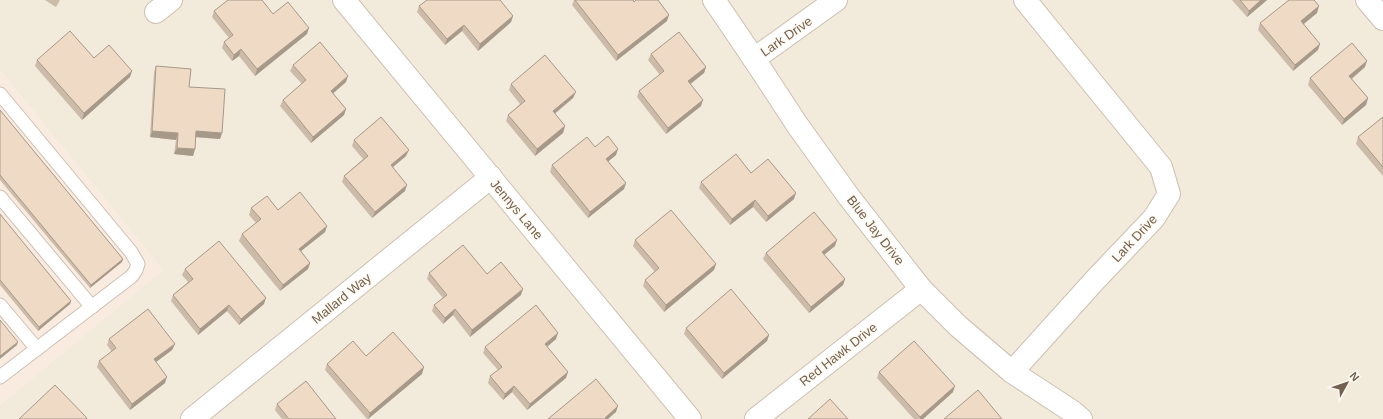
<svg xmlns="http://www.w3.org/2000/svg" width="1383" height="419" font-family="Arial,sans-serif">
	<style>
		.residential { fill: #f2eada }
		.commercial { fill: #faebe0 }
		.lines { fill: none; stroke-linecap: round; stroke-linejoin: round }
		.lane-casing { stroke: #cdc0b1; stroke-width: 15 }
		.street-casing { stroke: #cdc0b1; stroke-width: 24 }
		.lane { stroke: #fff; stroke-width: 13 }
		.street { stroke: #fff; stroke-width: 22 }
		.wall { fill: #cdbba9 }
		.shaded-wall { fill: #a7998a }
		.building { fill: #eedac5; stroke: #a7998a }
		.labels { text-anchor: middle; stroke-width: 3; stroke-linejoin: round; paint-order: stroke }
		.street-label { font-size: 13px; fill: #746150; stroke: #fefaf1 }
	</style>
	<rect width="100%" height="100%" fill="#fbf7eb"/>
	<polygon class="residential" points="0,0 1383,0 1383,419 0,419 0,405 163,270 0,70"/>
	<polygon class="commercial" points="0,70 163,270 0,405"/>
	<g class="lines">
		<defs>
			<g id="lane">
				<polyline points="0,94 131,252 138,264 136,270 132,276 0,377"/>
				<polyline points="0,197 92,307"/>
				<polyline points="0,305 37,349"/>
			</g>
			<g id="street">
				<polyline points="344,0 690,419"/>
				<polyline points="714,0 754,59 798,126 849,197 921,289 958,326 1012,372 1073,412 1081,419"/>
				<polyline points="1367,0 1383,19"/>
				<polyline points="156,12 171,0"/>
				<polyline points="754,59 836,0"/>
				<polyline points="1012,372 1096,279 1154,218 1169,194 1161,167 1025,0"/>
				<polyline points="192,419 491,177"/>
				<polyline points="756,419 921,289"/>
			</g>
		</defs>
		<use href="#lane" class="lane-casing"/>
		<use href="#street" class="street-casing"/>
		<use href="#lane" class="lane"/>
		<use href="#street" class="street"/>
	</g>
	<g class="wall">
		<polygon points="45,0 60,0 56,7"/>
		<polygon points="574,0 633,0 634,2 667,21 616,61 572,5"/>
		<polygon points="1232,0 1267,0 1247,17"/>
		<polygon points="419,6 513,16 511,22 478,51 462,31 445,45 417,12"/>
		<polygon points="214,11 273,14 307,34 255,76 239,56 232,61 222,48 224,42 229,38 212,17"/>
		<polygon points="1317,13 1303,24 1318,50 1293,71 1258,30 1260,23"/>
		<polygon points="651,54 706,67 704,73 691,84 701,106 666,134 637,97 639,91 660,75 648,60"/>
		<polygon points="37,60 130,77 82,120 35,66"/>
		<polygon points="293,65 346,82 333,93 346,109 344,115 311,143 280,106 283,100 302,84 290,71"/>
		<polygon points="156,66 189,87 222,133 220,139 196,137 195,149 193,156 174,154 176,140 150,137 154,72"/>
		<polygon points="1365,67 1352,79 1368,98 1366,105 1342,125 1308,85 1310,78"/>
		<polygon points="511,84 573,98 555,114 565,126 563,133 535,156 506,121 508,115 520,104 509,90"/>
		<polygon points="0,110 123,259 122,262 90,288 0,180"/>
		<polygon points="1383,117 1383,176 1356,144 1358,137"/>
		<polygon points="354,140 406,156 393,167 405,191 372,218 342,182 344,176 363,159 352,146"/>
		<polygon points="595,147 616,155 608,161 626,183 624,189 588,218 550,172 552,165"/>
		<polygon points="751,173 794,199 766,222 753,207 730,225 699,188 701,182"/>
		<polygon points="251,208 278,210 327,226 325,232 301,251 310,263 308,269 280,291 239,241 242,234 256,223 249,215"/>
		<polygon points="0,214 71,301 70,304 38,331 0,285"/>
		<polygon points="635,240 716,264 714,270 664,312 643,286 645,280 655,272 633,246"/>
		<polygon points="835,246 824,255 845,279 843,285 809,313 763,259 766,253"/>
		<polygon points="185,269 264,304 239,325 227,311 198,335 171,301 173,295 188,282 182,275"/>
		<polygon points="429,273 487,274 521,295 470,337 453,315 443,324 432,311 434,305 443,298 427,279"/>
		<polygon points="686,328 769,335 767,341 722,379 684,334"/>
		<polygon points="109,339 175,344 172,350 156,362 165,383 130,410 97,367 99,361 112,352 107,345"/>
		<polygon points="556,339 547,347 566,378 527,410 512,392 503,400 488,383 490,376 498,370 483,353 485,347"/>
		<polygon points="366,356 422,374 368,419 367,419 325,370 327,364"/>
		<polygon points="879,372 953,392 923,419 914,419 877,378"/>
		<polygon points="277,404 336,419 282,419 275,410"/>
	</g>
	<g class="shaded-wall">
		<polygon points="1261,0 1267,0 1247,17 1249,11"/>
		<polygon points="1319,6 1317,13 1299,28 1301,21"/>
		<polygon points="669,15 667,21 616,61 618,55"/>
		<polygon points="513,16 511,22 478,51 480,44"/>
		<polygon points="464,25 462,31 445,45 447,39"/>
		<polygon points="309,28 307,34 255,76 257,69"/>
		<polygon points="1320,44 1318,50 1293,71 1295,65"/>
		<polygon points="241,49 239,56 232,61 234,55"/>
		<polygon points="1367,61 1365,67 1347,82 1349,76"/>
		<polygon points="706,67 704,73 686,87 688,81"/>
		<polygon points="132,71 130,77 82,120 84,113"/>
		<polygon points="348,76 346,82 329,97 331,91"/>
		<polygon points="576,92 573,98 550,117 553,111"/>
		<polygon points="1368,98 1366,105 1342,125 1344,119"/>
		<polygon points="703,100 701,106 666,134 668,128"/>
		<polygon points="346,109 344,115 311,143 313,137"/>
		<polygon points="565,126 563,133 535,156 537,149"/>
		<polygon points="152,131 178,133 176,140 150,137"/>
		<polygon points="196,131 222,133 220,139 194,137"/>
		<polygon points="177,148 195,149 193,156 174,154"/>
		<polygon points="618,149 616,155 604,165 606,159"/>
		<polygon points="409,150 406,156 388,171 391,165"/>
		<polygon points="626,183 624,189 588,218 590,212"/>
		<polygon points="407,185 405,191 372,218 375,212"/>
		<polygon points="796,193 794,199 766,222 768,216"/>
		<polygon points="755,200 753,207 730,225 732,219"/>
		<polygon points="327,226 325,232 296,255 299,249"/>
		<polygon points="837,240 835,246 820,258 822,252"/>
		<polygon points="123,259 122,262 90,288 91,285"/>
		<polygon points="310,263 308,269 280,291 283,285"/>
		<polygon points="716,264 714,270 664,312 666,305"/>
		<polygon points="845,279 843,285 809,313 811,307"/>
		<polygon points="523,289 521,295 470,337 472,330"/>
		<polygon points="266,298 264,304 239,325 241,319"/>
		<polygon points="71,301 70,304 38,331 39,327"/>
		<polygon points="229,305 227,311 198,335 200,329"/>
		<polygon points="455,309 453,315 443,324 445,318"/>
		<polygon points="558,333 556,339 543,350 545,344"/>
		<polygon points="769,335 767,341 722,379 724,373"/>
		<polygon points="18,342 17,345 0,359 0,356"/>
		<polygon points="175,344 172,350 152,365 154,359"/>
		<polygon points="424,367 422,374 368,419 370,413"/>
		<polygon points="568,372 566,378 527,410 530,404"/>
		<polygon points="167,377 165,383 130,410 132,404"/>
		<polygon points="514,386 512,392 503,400 505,394"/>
		<polygon points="955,386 953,392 923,419 920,419 920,417"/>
		<polygon points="618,406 616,412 608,419 604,419 605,418"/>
	</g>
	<g class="building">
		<polygon points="228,0 262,0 273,14 288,2 309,28 257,69 241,49 234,55 224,42 233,35 214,11"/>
		<polygon points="427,0 500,0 513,16 480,44 464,25 447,39 419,6"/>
		<polygon points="575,0 633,0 634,2 636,0 658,0 669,15 618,55"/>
		<polygon points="1240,0 1261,0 1249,11"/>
		<polygon points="1289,0 1314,0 1319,6 1301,21 1320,44 1295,65 1260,23"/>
		<polygon points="70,31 94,58 109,45 132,71 84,113 37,60"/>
		<polygon points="679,32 706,67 688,81 703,100 668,128 639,91 664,71 651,54"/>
		<polygon points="320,42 348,76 331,91 346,109 313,137 283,100 306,80 293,65"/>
		<polygon points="1352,43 1367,61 1349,76 1368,98 1344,119 1310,78"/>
		<polygon points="545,55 576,92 553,111 565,126 537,149 508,115 525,101 511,84"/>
		<polygon points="156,66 191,69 189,87 225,89 222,133 196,131 195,149 177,148 178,133 152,131"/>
		<polygon points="0,110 123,259 91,285 0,175"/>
		<polygon points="381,117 409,150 391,165 407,185 375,212 344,176 368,156 354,140"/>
		<polygon points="1383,117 1383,167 1358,137"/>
		<polygon points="608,136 618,149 606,159 626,183 590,212 552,165 587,137 595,147"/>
		<polygon points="736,154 751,173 768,159 796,193 768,216 755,200 732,219 701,182"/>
		<polygon points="300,192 327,226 299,249 310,263 283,285 242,234 261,219 251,208 267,196 278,210"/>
		<polygon points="671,210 716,264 666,305 645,280 659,268 635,240"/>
		<polygon points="814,212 837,240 822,252 845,279 811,307 766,253"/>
		<polygon points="0,214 71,301 39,327 0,280"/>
		<polygon points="219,241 266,298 241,319 229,305 200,329 173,295 193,279 185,269"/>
		<polygon points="463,245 487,274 501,262 523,289 472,330 455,309 445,318 434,305 447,295 429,273"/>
		<polygon points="731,289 769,335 724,373 686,328"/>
		<polygon points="536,305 558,333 545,344 568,372 530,404 514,386 505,394 490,376 502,367 485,347"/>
		<polygon points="148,309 175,344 154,359 167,377 132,404 99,361 116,348 109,339"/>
		<polygon points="0,320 18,342 0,356"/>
		<polygon points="393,332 424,367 370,413 327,364 353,341 366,356"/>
		<polygon points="914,341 955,386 920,417 879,372"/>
		<polygon points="596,379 618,406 605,418 606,419 548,419"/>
		<polygon points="306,381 336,419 289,419 277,404"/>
		<polygon points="55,385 87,418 86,419 19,419"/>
		<polygon points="978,390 1002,419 944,419"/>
		<polygon points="830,399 848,419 808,419"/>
	</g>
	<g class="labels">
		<g class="street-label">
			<text transform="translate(786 36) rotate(-35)" y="5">Lark Drive</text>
			<text transform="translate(517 209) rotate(50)" y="5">Jennys Lane</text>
			<text transform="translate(876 230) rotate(52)" y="5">Blue Jay Drive</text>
			<text transform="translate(1134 238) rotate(-47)" y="5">Lark Drive</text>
			<text transform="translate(341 298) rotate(-39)" y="5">Mallard Way</text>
			<text transform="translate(838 354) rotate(-38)" y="5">Red Hawk Drive</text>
		</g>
	</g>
	<g transform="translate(1347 383) rotate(50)" stroke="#fefaf1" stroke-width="3" paint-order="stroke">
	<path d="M0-3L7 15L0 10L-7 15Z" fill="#746150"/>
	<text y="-6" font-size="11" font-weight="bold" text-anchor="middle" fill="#746150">N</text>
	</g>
</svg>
